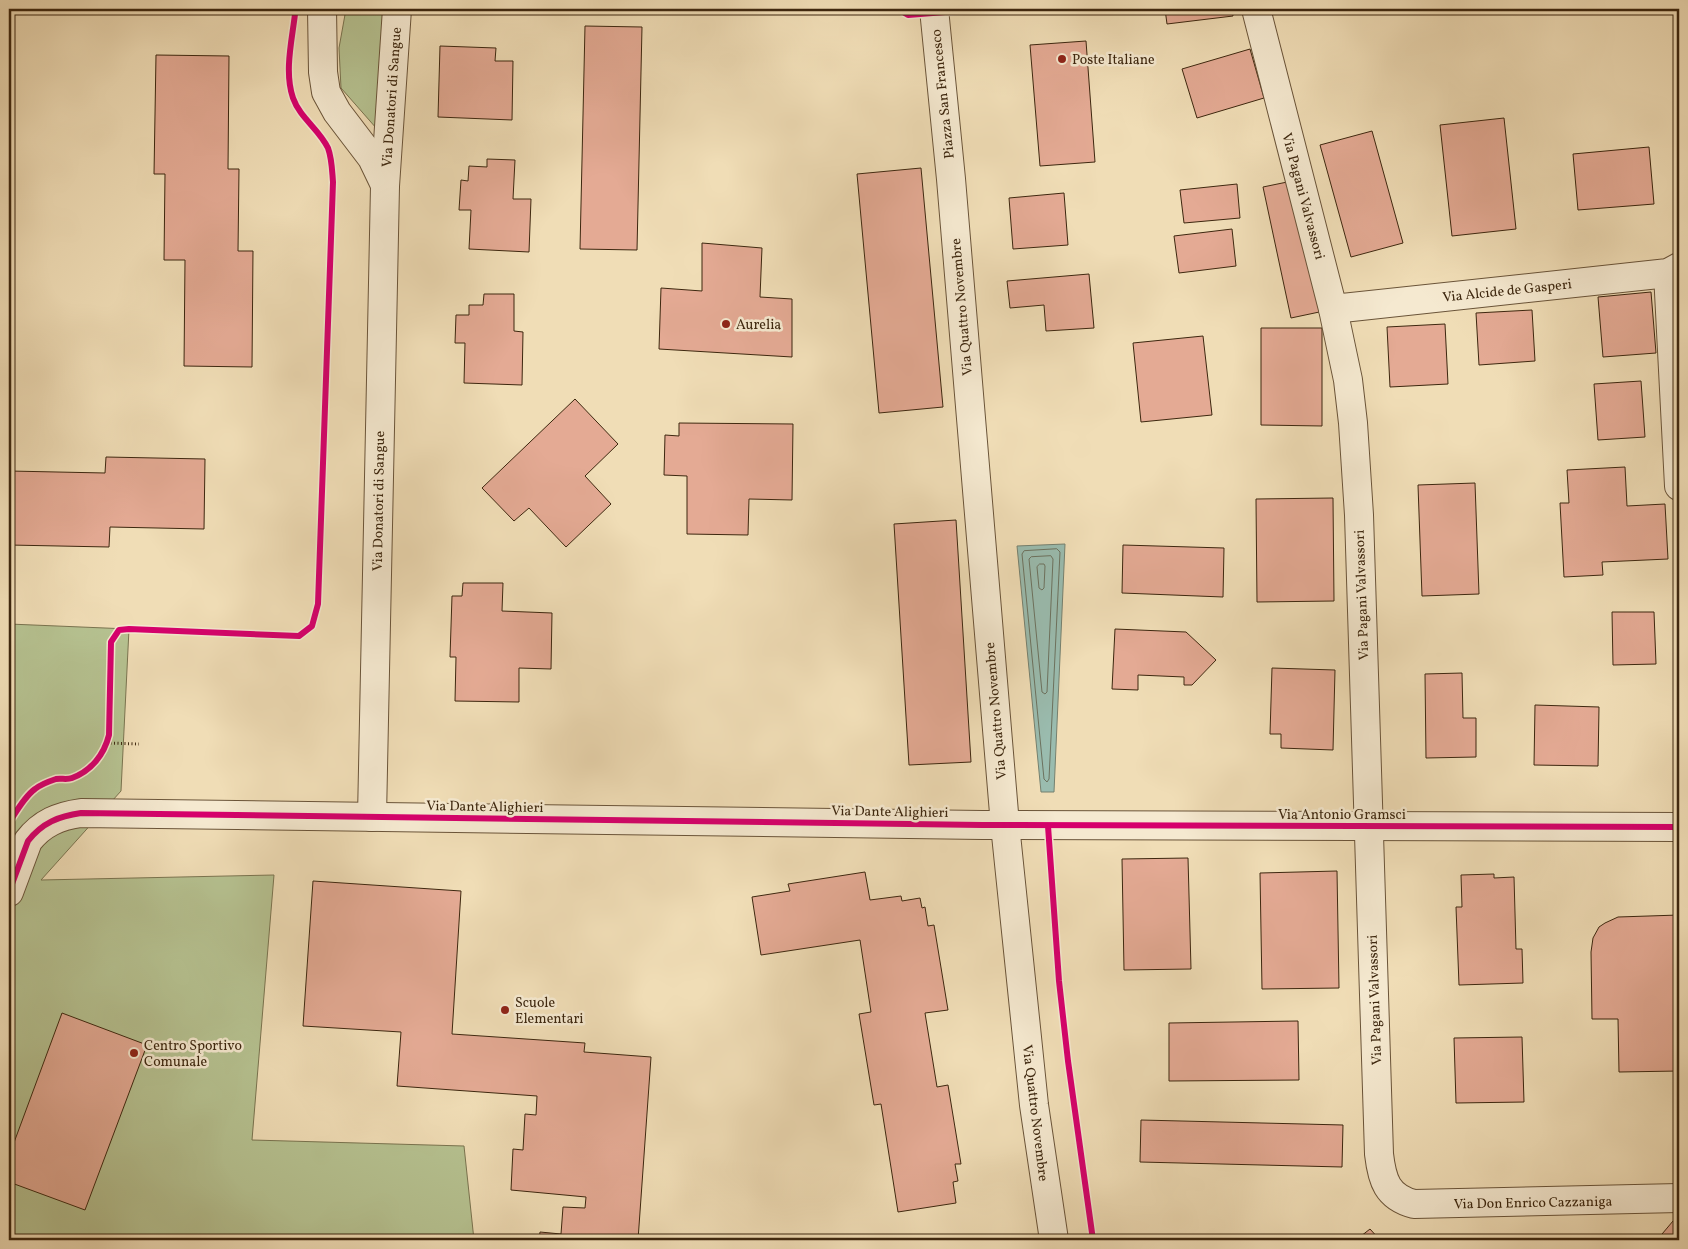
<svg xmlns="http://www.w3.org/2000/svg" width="1688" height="1249" font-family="Vollkorn,serif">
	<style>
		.green { fill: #b6c291; stroke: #7a7450 }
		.water { fill: #9abcaf; stroke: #75806f }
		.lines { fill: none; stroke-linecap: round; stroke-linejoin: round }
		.shore { stroke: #6c725f; stroke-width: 1 }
		.building { fill: #e4aa94; stroke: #3d270f }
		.minor-casing { stroke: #6a5439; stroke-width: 30 }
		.path { stroke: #3d270f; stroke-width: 3; stroke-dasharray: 1 2.5; stroke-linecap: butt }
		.minor { stroke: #f5e9d0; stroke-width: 28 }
		.cycleway-casing { stroke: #f5e9d0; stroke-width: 9 }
		.cycleway { stroke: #d6006c; stroke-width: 6 }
		.poi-dot { fill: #8f2418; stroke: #f5e9d0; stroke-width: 2 }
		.labels { text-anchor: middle; stroke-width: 5; stroke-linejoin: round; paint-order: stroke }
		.poi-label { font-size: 14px; fill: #3d270f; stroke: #f5e9d0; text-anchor: start }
		.street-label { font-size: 14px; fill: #3d270f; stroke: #f5e9d0 }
	</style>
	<rect width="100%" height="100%" fill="#f0ddb6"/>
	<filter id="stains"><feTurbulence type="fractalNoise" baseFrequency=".004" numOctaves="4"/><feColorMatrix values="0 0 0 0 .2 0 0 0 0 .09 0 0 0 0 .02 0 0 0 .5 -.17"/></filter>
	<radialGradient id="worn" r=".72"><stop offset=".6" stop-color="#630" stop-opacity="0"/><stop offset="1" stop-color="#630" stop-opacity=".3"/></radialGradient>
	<g class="green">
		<polygon points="346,9 383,9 377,129 341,88 339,48"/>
		<polygon points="9,624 129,629 121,791 41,880 274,875 252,1140 464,1146 474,1240 9,1240"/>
	</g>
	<polygon class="water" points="1065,544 1054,792 1041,792 1017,546"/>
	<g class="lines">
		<g class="shore">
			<polygon points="1057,549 1060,552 1049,779 1047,782 1044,779 1022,554 1024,551"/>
			<polygon points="1051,556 1053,559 1047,692 1045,694 1042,692 1029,559 1031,557"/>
			<polygon points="1040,564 1044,564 1045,566 1044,588 1042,590 1039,588 1037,567"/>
		</g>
	</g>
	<g class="building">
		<polygon points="1165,9 1232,9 1233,16 1167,24"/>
		<polygon points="1422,9 1456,9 1456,12 1423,14"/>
		<polygon points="585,26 642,27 637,250 580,249"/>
		<polygon points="1086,41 1095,162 1040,166 1030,45"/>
		<polygon points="440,46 496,48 495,61 513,61 512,120 438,117"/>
		<polygon points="1250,49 1264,98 1197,118 1182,69"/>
		<polygon points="156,55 229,56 228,169 239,169 238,251 253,251 252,367 184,366 185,260 164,260 165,174 154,174"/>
		<polygon points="1504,118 1516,229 1452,236 1440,125"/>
		<polygon points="1372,131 1403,243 1351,257 1320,145"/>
		<polygon points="1649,147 1654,204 1578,210 1573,154"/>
		<polygon points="487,159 515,160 513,199 531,199 529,252 469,249 471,210 459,210 461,180 468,181 469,166 487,167"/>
		<polygon points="921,168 943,407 879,413 857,174"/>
		<polygon points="1297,180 1324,311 1291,318 1263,187"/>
		<polygon points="1237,184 1240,218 1184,223 1180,190"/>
		<polygon points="1064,193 1068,245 1013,249 1009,198"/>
		<polygon points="1232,229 1236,266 1179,273 1174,236"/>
		<polygon points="702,243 762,248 760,297 792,299 792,357 659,349 661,288 702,291"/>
		<polygon points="1089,274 1094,328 1046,331 1044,305 1010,308 1007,281"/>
		<polygon points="1651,292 1656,353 1603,357 1598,297"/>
		<polygon points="484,294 514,294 514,331 523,332 522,385 464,383 465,343 455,343 456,315 469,315 469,305 483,305"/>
		<polygon points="1532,310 1535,361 1479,365 1476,313"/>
		<polygon points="1445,324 1448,384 1390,387 1387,327"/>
		<polygon points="1261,328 1322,328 1322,426 1261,425"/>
		<polygon points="1203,336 1212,415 1141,422 1133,343"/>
		<polygon points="1641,381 1645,437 1598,440 1594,384"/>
		<polygon points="575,399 618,444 585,476 611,504 566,547 529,508 514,521 482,488"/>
		<polygon points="679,423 793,424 792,500 749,499 748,535 687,534 687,476 664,475 665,435 679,436"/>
		<polygon points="106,457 205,459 204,529 110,527 109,547 9,545 9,471 105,473"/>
		<polygon points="1625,467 1627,506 1665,504 1668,559 1602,562 1603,575 1564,577 1560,503 1569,503 1567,470"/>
		<polygon points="1475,483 1479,594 1422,596 1418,485"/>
		<polygon points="1333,498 1334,601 1257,602 1256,499"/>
		<polygon points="956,520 971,762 909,765 894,524"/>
		<polygon points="1123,545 1224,548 1223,597 1122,593"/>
		<polygon points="463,583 503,583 502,611 552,613 551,669 519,668 519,702 455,701 456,657 450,657 452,596 462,596"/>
		<polygon points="1612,612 1654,612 1656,664 1613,665"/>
		<polygon points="1115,629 1186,632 1216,660 1192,685 1184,685 1184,677 1138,675 1138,690 1112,689"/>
		<polygon points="1272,668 1335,670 1333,750 1281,748 1281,734 1270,734"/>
		<polygon points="1462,673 1463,718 1476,718 1476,757 1426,758 1425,674"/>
		<polygon points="1535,705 1599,707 1598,766 1534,765"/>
		<polygon points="1188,858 1191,969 1124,970 1122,859"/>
		<polygon points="1337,871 1339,988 1262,989 1260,873"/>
		<polygon points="865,872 870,900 901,896 902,901 920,898 922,908 925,907 928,926 934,925 948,1010 925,1013 937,1087 948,1085 961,1164 955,1164 958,1181 953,1182 956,1203 898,1212 881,1104 874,1105 859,1014 871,1012 860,940 761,955 752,897 790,891 788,884"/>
		<polygon points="1494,874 1494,878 1514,877 1516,949 1522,949 1523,983 1459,985 1456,907 1462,907 1461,875"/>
		<polygon points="313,881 461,891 452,1034 585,1043 584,1052 651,1057 638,1240 539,1240 540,1232 561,1234 563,1207 585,1208 586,1197 511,1190 513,1149 523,1150 525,1114 536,1115 537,1096 397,1086 401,1032 303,1026"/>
		<polygon points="1679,915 1679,1071 1619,1072 1618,1019 1592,1019 1591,952 1593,938 1599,927 1605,923 1618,917"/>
		<polygon points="62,1013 147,1045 85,1210 9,1182 9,1156"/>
		<polygon points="1298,1021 1299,1080 1169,1081 1169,1023"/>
		<polygon points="1522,1037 1524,1102 1456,1103 1454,1038"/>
		<polygon points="1141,1120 1343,1125 1342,1167 1140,1162"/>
		<polygon points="1673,1221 1679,1227 1679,1240 1657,1240"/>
		<polygon points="1370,1229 1380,1240 1356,1240"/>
	</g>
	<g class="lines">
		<defs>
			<g id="minor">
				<polyline points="322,9 323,72 326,92 337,112 372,158 385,185"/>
				<polyline points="934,9 951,179 1005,825 1034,1105 1054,1240"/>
				<path d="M1256,9L1333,309L1348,380L1353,423L1359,515L1379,1154C1382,1180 1387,1197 1414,1204L1679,1198"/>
				<polyline points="1668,273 1679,486"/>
				<polyline points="1333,309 1668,273 1679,267"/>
				<polyline points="372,817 385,186 397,9"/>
				<path d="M9,892L28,841C42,823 59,816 81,813L982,825L1679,827"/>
			</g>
		</defs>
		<use href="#minor" class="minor-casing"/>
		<polyline class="path" points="107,743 139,744"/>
		<use href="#minor" class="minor"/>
		<defs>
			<g id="cycleway">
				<polyline points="903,9 903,12 908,15 970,10"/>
				<path d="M9,823C16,812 24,797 35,789C40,785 50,781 56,779C61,778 67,780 72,778C91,771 104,755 109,735L111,642L119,630L129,629L299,636L312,626L318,604L333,182C332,170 332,159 328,148C319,129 300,118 293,98C284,72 292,40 295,14L293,9"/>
				<polyline points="1048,826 1059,981 1068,1061 1093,1240"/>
				<path d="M9,892L28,841C42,823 59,816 81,813L982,825L1679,827"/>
			</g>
		</defs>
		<use href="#cycleway" class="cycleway-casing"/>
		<use href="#cycleway" class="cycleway"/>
	</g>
	<g class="poi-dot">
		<circle cx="1062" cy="59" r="5"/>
		<circle cx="726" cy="324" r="5"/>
		<circle cx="505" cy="1010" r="5"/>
		<circle cx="134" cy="1053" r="5"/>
	</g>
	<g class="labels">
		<g class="poi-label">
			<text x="1072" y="64">Poste Italiane</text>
			<text x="736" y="329">Aurelia</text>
			<text x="515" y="1007">Scuole<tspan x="515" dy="16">Elementari</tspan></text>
			<text x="144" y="1050">Centro Sportivo<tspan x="144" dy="16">Comunale</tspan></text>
		</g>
		<g class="street-label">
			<text transform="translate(942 94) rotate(-96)" y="5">Piazza San Francesco</text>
			<text transform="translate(391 97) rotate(-86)" y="5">Via Donatori di Sangue</text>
			<text transform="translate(1304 196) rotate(75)" y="5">Via Pagani Valvassori</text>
			<text transform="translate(1507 290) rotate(-6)" y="5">Via Alcide de Gasperi</text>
			<text transform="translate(961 307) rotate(-95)" y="5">Via Quattro Novembre</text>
			<text transform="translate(378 501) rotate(-89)" y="5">Via Donatori di Sangue</text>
			<text transform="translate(1361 595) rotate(-92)" y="5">Via Pagani Valvassori</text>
			<text transform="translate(995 711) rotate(-95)" y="5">Via Quattro Novembre</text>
			<text transform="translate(485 806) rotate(1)" y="5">Via Dante Alighieri</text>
			<text transform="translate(890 811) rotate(1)" y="5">Via Dante Alighieri</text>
			<text x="1342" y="819">Via Antonio Gramsci</text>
			<text transform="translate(1374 1000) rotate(-92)" y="5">Via Pagani Valvassori</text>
			<text transform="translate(1036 1113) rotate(83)" y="5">Via Quattro Novembre</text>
			<text transform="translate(1533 1202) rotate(-1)" y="5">Via Don Enrico Cazzaniga</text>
		</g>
	</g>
	<rect width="1688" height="1249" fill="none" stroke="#f0ddb6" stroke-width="30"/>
	<rect x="10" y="10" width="1668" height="1229" fill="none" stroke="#3d270f" stroke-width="2.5"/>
	<rect x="15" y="15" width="1658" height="1219" fill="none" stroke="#3d270f"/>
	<rect width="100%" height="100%" filter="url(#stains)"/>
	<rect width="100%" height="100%" fill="url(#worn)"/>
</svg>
